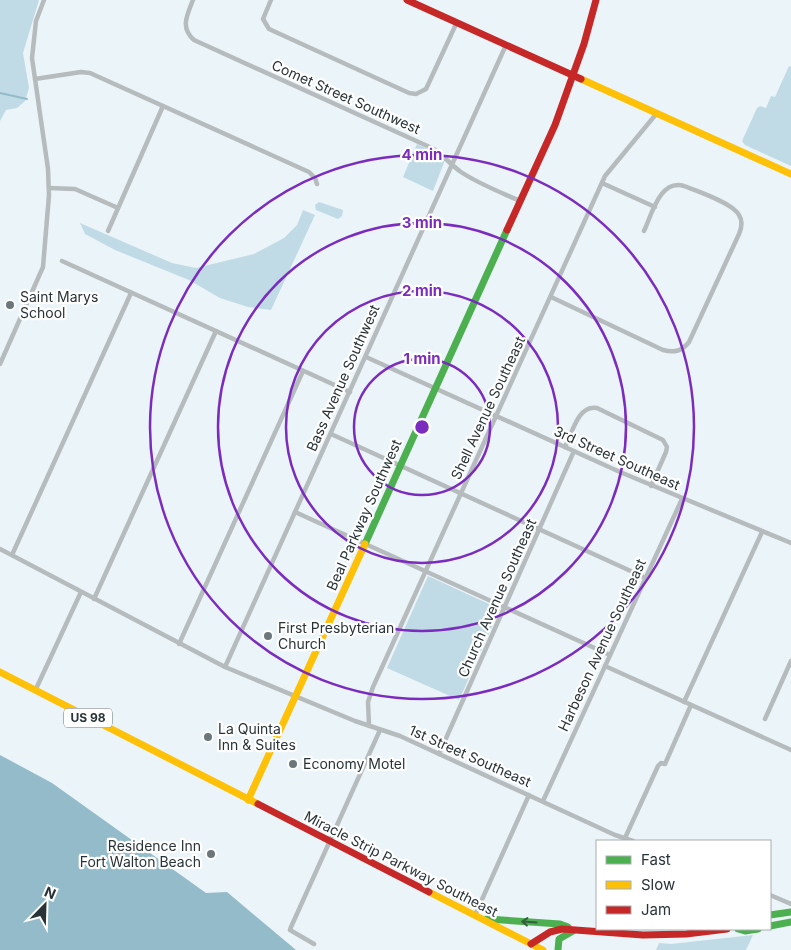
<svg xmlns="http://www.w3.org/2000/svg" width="791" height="950" font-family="Inter,sans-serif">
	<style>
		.green { fill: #c0dbe6 }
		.water { fill: #93bbca }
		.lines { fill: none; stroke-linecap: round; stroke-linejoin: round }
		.stream { stroke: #93bbca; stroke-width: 2 }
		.street { stroke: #b6bbbd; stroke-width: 4.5 }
		.fast { stroke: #4caf50; stroke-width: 7 }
		.slow { stroke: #ffc107; stroke-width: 7 }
		.jam { stroke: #c62828; stroke-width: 7 }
		.oneway { stroke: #355e40 }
		.ring { fill: none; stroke: #7b2cbf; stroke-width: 2.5 }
		.poi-dot { fill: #6c777b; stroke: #fff; stroke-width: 2 }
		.labels { text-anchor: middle; stroke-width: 4.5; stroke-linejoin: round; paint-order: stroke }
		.shield { fill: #fff; stroke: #687073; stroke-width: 1 }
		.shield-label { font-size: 12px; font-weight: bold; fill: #283337 }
		.street-label { font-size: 14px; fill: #283337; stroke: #fff }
		.poi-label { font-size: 14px; fill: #283337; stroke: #fff; text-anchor: start }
		.centre { fill: #7b2cbf; stroke: #fff; stroke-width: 2.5 }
		.ring-label { font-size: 15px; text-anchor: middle; font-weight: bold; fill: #7b2cbf; stroke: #fff; stroke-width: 4.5; stroke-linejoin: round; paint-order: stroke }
	</style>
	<rect width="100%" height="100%" fill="#ebf4f8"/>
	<g class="green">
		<polygon points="0,0 39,0 23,53 29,88 25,101 17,108 6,110 0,121"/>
		<polygon points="789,66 791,67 791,166 745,145 742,141 757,108 760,106 766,108 771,96 775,97"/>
		<polygon points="417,144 434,152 445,160 433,191 403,177"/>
		<polygon points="319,202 343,210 342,216 338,219 316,210 315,205"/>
		<polygon points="303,210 315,215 271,310 248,307 220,298 189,280 115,250 85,234 80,223 172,263 196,268 254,254 284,238 297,225"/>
		<polygon points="428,576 500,609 459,700 387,668"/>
		<polygon points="753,935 746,950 656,950 659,943 671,944"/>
	</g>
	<polygon class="water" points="0,755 52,783 206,893 227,892 296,950 0,950"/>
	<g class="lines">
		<polyline class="stream" points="0,93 27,99"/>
		<g class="street">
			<path d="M193,0C187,15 180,28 194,40L434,149C444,156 451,165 461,172C479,184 500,192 520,201"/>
			<polyline points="271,0 263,19 269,29 409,93 416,94 426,89 457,22"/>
			<polyline points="35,79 81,72 90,73 309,172 315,178 317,184"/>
			<polyline points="602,183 655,207"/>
			<polyline points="49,188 75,189 118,208"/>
			<polyline points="108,231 163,106"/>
			<polyline points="62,261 350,392"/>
			<path d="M551,297L663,350C675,353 682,351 689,342L739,234C742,227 743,221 739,215C733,203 697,191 684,186C660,179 652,214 644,231"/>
			<polyline points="366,357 620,472 791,543"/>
			<polyline points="0,364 43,267 49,195 48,169 32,58 36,21 44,0"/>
			<polyline points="331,434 646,578"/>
			<path d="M565,447C572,434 578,404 597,408L663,440L667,447L666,452L651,486"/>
			<polyline points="295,512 610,655"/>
			<polyline points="0,549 225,667 355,721 400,736 615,835 633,841"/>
			<polyline points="12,555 131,293"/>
			<polyline points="94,599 216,331"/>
			<polyline points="179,644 303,371"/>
			<polyline points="605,666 791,750"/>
			<polyline points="225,667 506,45"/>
			<polyline points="35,691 81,592"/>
			<polyline points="684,702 762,532"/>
			<polyline points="765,719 791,661"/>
			<polyline points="369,726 368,702 373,687 605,176 657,113"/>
			<polyline points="439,754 574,451"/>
			<polyline points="543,801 682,499"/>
			<polyline points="625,838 658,766 661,763 665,764 691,705"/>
			<polyline points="770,895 791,904"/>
			<polyline points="475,915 529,795"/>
			<polyline points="314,944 290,930 291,927 380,730"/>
		</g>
		<g class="fast">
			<polyline points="365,544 507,230"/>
			<polyline points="770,915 791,912"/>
			<polyline points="487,919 560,924 568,927"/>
			<polyline points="770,926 791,922"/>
			<polyline points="738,929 745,931 758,929"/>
			<polyline points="558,950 559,939 573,931"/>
		</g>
		<g class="slow">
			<polyline points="581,79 791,174"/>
			<polyline points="0,672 258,804"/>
			<polyline points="248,800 365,544"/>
			<polyline points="429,892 543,950"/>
		</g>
		<g class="jam">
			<polyline points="407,0 581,79"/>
			<polyline points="507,230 555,125 584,44 596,0"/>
			<polyline points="258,804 429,892"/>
			<polyline points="531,944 550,932 562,929 643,935 686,934 727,929"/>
		</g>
	</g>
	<defs><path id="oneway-shaft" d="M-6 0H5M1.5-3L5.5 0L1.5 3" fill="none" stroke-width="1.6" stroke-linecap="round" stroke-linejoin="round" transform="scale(1.25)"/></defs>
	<use class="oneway" href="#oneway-shaft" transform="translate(529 922) rotate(-176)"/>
	<g class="ring">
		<circle cx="422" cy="427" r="68"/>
		<circle cx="422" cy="427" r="136"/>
		<circle cx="422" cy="427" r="204"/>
		<circle cx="422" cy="427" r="272"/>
	</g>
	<g class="poi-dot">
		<circle cx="10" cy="305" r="5"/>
		<circle cx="268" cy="636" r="5"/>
		<circle cx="208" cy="737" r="5"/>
		<circle cx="293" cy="764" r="5"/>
		<circle cx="211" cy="854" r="5"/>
	</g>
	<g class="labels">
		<rect class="shield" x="64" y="708.5" width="48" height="19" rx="4"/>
		<g class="shield-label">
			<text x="88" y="722">US 98</text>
		</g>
		<g class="street-label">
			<text transform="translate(346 97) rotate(24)" y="5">Comet Street Southwest</text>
			<text transform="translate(343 378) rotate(-66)" y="5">Bass Avenue Southwest</text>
			<text transform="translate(488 408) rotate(-65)" y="5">Shell Avenue Southeast</text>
			<text transform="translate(617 458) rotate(24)" y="5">3rd Street Southeast</text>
			<text transform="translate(364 515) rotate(-66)" y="5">Beal Parkway Southwest</text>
			<text transform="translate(497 598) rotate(-66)" y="5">Church Avenue Southeast</text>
			<text transform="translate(602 645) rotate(-65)" y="5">Harbeson Avenue Southeast</text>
			<text transform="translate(470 756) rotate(24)" y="5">1st Street Southeast</text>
			<text transform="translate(401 864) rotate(27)" y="5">Miracle Strip Parkway Southeast</text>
		</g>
		<g class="poi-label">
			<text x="20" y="302">Saint Marys<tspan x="20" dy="16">School</tspan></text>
			<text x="278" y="633">First Presbyterian<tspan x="278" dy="16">Church</tspan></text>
			<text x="218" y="734">La Quinta<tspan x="218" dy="16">Inn &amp; Suites</tspan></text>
			<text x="303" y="769">Economy Motel</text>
			<text x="201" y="851" text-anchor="end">Residence Inn<tspan x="201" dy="16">Fort Walton Beach</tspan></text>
		</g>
	</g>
	<circle cx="422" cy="427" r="8" class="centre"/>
	<g class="ring-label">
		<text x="422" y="160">4 min</text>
		<text x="422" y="228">3 min</text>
		<text x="422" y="296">2 min</text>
		<text x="422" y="364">1 min</text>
	</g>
	<rect x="596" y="840" width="175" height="90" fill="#ffffff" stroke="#a9adaf"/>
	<rect x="606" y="856" width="25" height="8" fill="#4caf50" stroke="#a9adaf"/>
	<text x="641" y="865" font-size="15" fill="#283337">Fast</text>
	<rect x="606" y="881" width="25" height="8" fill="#ffc107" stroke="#a9adaf"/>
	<text x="641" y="890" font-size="15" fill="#283337">Slow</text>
	<rect x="606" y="906" width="25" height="8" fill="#c62828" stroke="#a9adaf"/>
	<text x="641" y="915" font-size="15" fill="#283337">Jam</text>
	<g transform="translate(45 905) rotate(23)" stroke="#ffffff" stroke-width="4" paint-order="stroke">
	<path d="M0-4L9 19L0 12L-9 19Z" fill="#283337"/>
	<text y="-8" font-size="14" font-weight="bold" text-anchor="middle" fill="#283337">N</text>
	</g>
</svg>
